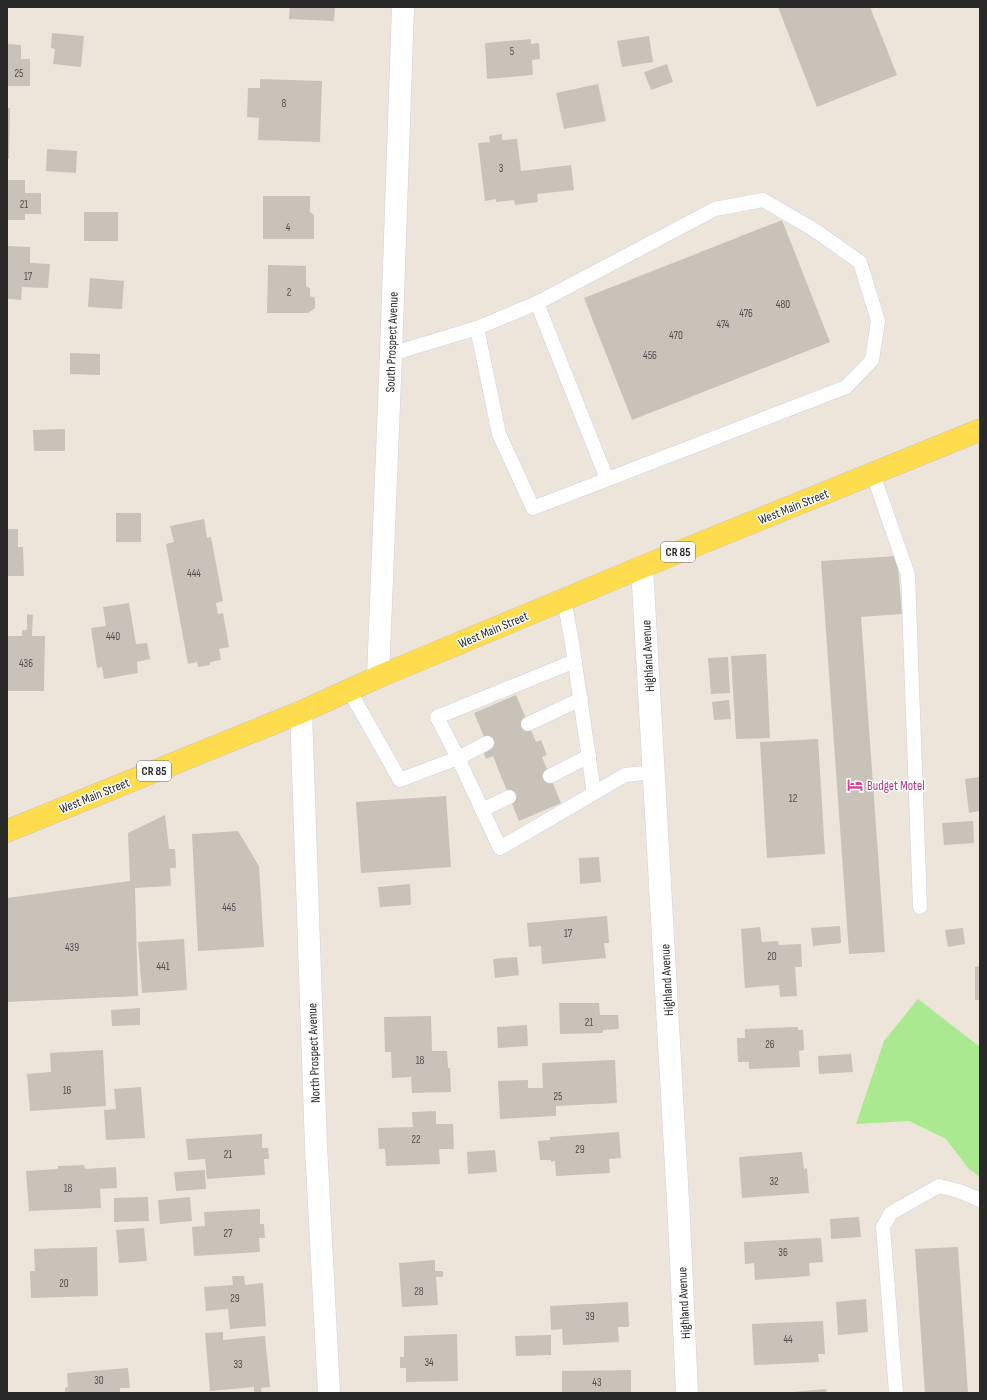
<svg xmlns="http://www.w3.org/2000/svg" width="987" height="1400" font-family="'Sofia Sans Condensed',sans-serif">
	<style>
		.green { fill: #aae990 }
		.building { fill: #c8c2b9 }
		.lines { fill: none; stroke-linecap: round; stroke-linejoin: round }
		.service-casing { stroke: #ced1e3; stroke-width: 15 }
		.minor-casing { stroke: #ced1e3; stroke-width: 23 }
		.primary-casing { stroke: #c7c7c7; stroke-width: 23 }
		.service { stroke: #fff; stroke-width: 14 }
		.minor { stroke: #fff; stroke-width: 22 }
		.primary { stroke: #fddc4d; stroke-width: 22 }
		.labels { text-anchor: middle; stroke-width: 3; stroke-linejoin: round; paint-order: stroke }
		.number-label { font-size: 11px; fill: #514f4d }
		.shield { fill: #fff; stroke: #696969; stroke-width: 1 }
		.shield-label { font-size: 12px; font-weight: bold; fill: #292929 }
		.street-label { font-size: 13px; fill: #292929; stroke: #fff }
		.hotel-label { font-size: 13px; fill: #b23c85; stroke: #fff; text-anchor: start }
	</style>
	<rect width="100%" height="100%" fill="#ede5d9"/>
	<polygon class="green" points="918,999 980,1047 980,1177 969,1169 946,1139 909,1121 856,1124 884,1041"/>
	<g class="building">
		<polygon points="290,7 335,7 334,21 289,19"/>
		<polygon points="778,7 870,7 897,75 817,107"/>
		<polygon points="52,33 84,36 81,67 53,64 55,49 51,48"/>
		<polygon points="649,36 653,62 622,67 617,41"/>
		<polygon points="531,39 531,44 539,43 540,59 532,60 533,75 487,79 485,43"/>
		<polygon points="7,44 21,45 21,59 30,59 30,86 7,86"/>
		<polygon points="667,64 673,82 651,90 644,72"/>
		<polygon points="260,79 322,81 320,142 258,140 259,118 247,117 248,88 260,88"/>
		<polygon points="598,84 606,121 564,129 556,93"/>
		<polygon points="7,108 10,108 9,159 7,159"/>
		<polygon points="502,134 502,140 517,139 521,171 571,165 574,190 537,194 538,202 515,205 514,200 496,202 496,199 485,201 478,143 490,142 489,136"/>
		<polygon points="47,149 77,151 76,173 46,171"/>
		<polygon points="7,180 25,180 25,193 41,193 41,214 25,214 25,220 7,220"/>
		<polygon points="263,196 310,196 310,212 314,215 314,239 263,239"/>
		<rect x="84" y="212" width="34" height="29"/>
		<polygon points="782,220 830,342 632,420 584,298"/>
		<polygon points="7,246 30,247 30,263 50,264 48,288 22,287 21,300 7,299"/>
		<polygon points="268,265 306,266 306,286 310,288 310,296 315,298 315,308 308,313 267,313"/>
		<polygon points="90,278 124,281 122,309 88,307"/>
		<polygon points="70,353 100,354 100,375 70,374"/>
		<polygon points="65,429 65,451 34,451 33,430"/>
		<rect x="116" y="513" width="25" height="29"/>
		<polygon points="204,519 207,538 211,537 223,601 216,603 218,614 223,613 229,647 219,649 221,660 210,662 210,665 198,667 197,662 188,664 166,544 174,542 170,526"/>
		<polygon points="7,529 18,529 18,547 23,547 24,576 7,576"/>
		<polygon points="897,556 902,614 861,617 885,952 849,954 821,561"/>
		<polygon points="129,603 136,644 147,643 150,659 137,662 138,673 104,679 102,667 97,668 91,628 106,626 103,607"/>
		<polygon points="27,614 33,615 32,636 45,636 44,691 7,691 7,636 22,636 22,630 27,630"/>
		<polygon points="766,654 770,738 736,739 731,656"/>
		<polygon points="728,657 730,693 711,694 708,658"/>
		<polygon points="516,695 536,742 541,740 547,755 542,757 561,803 519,821 493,756 486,759 483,751 489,748 474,713"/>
		<polygon points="729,700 731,719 714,720 712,702"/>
		<polygon points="818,739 825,854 767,858 760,742"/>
		<polygon points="980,777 980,811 969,813 965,779"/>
		<polygon points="446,796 451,867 361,873 356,802"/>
		<polygon points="165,815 169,849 175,849 176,868 170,868 171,886 135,888 138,996 7,1002 7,898 130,881 128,833"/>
		<polygon points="973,821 974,843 944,845 942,823"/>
		<polygon points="238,831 259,866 264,947 198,951 192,834"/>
		<polygon points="599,857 601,882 580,884 579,858"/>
		<polygon points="410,884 411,905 380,907 378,887"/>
		<polygon points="607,916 609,943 604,943 606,958 542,964 541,946 529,947 527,923"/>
		<polygon points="840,926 841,943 813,946 811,928"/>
		<polygon points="760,927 762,942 778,941 779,945 801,944 802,967 795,967 797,996 780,997 779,985 745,988 741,929"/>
		<polygon points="963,928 965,944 948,947 945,930"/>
		<polygon points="184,939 187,990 142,993 138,942"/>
		<polygon points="517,957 519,975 495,978 493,959"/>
		<polygon points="980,966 980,1000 975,1000 975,967"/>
		<polygon points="559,1003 599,1003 600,1015 618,1015 619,1029 603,1030 603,1033 560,1034"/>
		<polygon points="140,1008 140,1025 112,1026 111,1010"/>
		<polygon points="431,1016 432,1051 447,1051 448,1068 450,1068 451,1092 412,1093 411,1077 392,1078 391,1052 385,1052 384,1017"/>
		<polygon points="527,1025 528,1046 498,1048 497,1027"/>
		<polygon points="798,1027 798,1030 803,1030 804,1050 799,1051 800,1067 749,1069 749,1062 738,1062 737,1038 745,1038 745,1029"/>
		<polygon points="103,1050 106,1106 30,1111 27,1074 51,1072 50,1053"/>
		<polygon points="851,1054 853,1072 819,1074 818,1056"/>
		<polygon points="615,1060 617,1103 556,1106 556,1116 500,1119 498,1081 528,1080 528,1088 543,1088 542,1063"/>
		<polygon points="141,1087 145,1138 106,1140 104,1110 116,1109 114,1089"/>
		<polygon points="436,1111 436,1124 453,1124 454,1149 439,1149 440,1164 386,1166 385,1149 379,1149 378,1128 413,1127 412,1112"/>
		<polygon points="619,1132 621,1158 609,1159 610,1173 556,1176 555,1161 551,1162 551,1160 540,1160 538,1141 550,1140 550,1137"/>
		<polygon points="262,1134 262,1148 268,1148 269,1159 264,1159 265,1175 207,1179 205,1159 188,1160 186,1139"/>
		<polygon points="495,1150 497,1172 468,1174 467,1152"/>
		<polygon points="802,1152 804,1169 807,1168 809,1193 742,1198 739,1157"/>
		<polygon points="84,1165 85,1169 116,1167 117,1188 100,1189 101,1208 29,1211 26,1171 58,1169 58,1166"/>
		<polygon points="205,1170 206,1189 176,1191 174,1172"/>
		<polygon points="148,1197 149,1221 114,1222 114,1198"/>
		<polygon points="190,1197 192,1221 160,1224 158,1200"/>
		<polygon points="260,1209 260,1224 264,1224 265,1238 259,1238 260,1252 194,1256 192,1227 205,1226 204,1212"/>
		<polygon points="859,1217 861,1237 831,1239 830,1219"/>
		<polygon points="144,1228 147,1261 119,1263 116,1230"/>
		<polygon points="821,1238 823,1262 809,1263 810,1276 755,1280 754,1263 745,1264 744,1242"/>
		<polygon points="97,1247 98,1296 31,1298 30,1271 35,1271 34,1249"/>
		<polygon points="958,1247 968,1393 925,1393 915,1249"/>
		<polygon points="435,1260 435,1271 443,1271 443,1277 436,1277 438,1305 402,1307 399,1263"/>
		<polygon points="232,1276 244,1276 245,1285 263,1283 266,1326 230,1329 228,1309 206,1311 204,1287 233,1285"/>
		<polygon points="866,1299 868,1332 838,1335 836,1302"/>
		<polygon points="628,1302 629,1327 618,1327 619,1342 563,1345 562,1329 551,1330 550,1306"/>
		<polygon points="823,1321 825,1354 818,1354 819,1362 754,1365 752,1324"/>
		<polygon points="223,1332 223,1340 265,1336 270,1387 261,1388 262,1393 254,1393 254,1387 210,1391 205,1333"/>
		<polygon points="457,1334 458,1381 406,1382 406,1368 400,1368 400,1357 404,1357 404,1336"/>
		<polygon points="551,1335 551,1355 516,1356 515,1336"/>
		<polygon points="128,1368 130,1388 120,1388 120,1393 65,1393 65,1388 68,1387 67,1373"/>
		<polygon points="631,1370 631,1393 562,1393 562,1371"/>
		<polygon points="826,1389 827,1393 792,1393 792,1392"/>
	</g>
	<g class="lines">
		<defs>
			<g id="service">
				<polyline points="537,303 607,479"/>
				<polyline points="391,354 477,328 499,434 533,508 846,387 872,360 878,321 860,262 813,229 763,200 715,209 537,303 477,328"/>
				<polyline points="873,474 908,575 920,907"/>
				<polyline points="564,599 572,643 594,793"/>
				<polyline points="349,690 400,780 458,758 500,848 625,775 653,772"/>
				<polyline points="528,724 581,699"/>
				<polyline points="487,743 458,758 437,717 575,661"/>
				<polyline points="550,776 589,756"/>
				<polyline points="482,810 509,797"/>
				<polyline points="896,1393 883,1227 891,1213 939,1186 959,1191 980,1200"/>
			</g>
			<g id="minor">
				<polyline points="642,567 679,1219 687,1393"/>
				<polyline points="378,677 391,354 403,7"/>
				<polyline points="301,712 316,1146 329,1393"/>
			</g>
			<polyline id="primary" points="7,831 301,712 378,677 642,567 980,430"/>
		</defs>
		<use href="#service" class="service-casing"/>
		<use href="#minor" class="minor-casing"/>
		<use href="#primary" class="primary-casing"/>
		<use href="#service" class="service"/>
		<use href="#minor" class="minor"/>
		<use href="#primary" class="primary"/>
	</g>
	<defs>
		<symbol id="hotel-bare" viewBox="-9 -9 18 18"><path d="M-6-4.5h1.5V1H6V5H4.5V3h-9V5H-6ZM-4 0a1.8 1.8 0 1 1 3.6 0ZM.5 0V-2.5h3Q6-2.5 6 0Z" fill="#d1479c" stroke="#fff" stroke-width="2.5" paint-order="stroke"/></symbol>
	</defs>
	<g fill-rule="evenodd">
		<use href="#hotel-bare" x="844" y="774" width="22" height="22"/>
	</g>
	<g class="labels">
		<g class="number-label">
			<text x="512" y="55">5</text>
			<text x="19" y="77">25</text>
			<text x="284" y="107">8</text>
			<text x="501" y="172">3</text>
			<text x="24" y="208">21</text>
			<text x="288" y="231">4</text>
			<text x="28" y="280">17</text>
			<text x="289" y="296">2</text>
			<text x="783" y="308">480</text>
			<text x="746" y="317">476</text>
			<text x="723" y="328">474</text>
			<text x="676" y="339">470</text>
			<text x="650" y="359">456</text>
			<text x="194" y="577">444</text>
			<text x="113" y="640">440</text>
			<text x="26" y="667">436</text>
			<text x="793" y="802">12</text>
			<text x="229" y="911">445</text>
			<text x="568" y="937">17</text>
			<text x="72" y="951">439</text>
			<text x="772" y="960">20</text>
			<text x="163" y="970">441</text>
			<text x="589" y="1026">21</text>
			<text x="770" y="1048">26</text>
			<text x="420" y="1064">18</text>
			<text x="67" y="1094">16</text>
			<text x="558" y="1100">25</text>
			<text x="416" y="1143">22</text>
			<text x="580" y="1153">29</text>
			<text x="228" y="1158">21</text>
			<text x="774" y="1185">32</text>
			<text x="68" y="1192">18</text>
			<text x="228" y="1237">27</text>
			<text x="783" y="1256">36</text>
			<text x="64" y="1287">20</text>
			<text x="419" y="1295">28</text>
			<text x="235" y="1302">29</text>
			<text x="590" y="1320">39</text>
			<text x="788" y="1343">44</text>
			<text x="429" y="1366">34</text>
			<text x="238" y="1368">33</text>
			<text x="99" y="1384">30</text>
			<text x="597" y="1386">43</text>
		</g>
		<g class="shield">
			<rect x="661" y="542" width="34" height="20" rx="3"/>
			<rect x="137" y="761" width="34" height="20" rx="3"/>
		</g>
		<g class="shield-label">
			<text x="678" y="556">CR 85</text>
			<text x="154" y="775">CR 85</text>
		</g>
		<g class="street-label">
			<text transform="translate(391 342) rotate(-88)" y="5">South Prospect Avenue</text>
			<text transform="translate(793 506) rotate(-22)" y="5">West Main Street</text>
			<text transform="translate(493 629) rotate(-23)" y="5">West Main Street</text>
			<text transform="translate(647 656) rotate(-93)" y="5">Highland Avenue</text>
			<text transform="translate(94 795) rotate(-22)" y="5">West Main Street</text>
			<text transform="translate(666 980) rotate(-93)" y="5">Highland Avenue</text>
			<text transform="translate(313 1053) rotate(-92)" y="5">North Prospect Avenue</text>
			<text transform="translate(683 1303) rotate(-93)" y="5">Highland Avenue</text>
		</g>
		<g class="hotel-label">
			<text x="867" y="790">Budget Motel</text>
		</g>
	</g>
	<rect width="987" height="1400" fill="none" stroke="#292929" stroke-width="16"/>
</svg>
